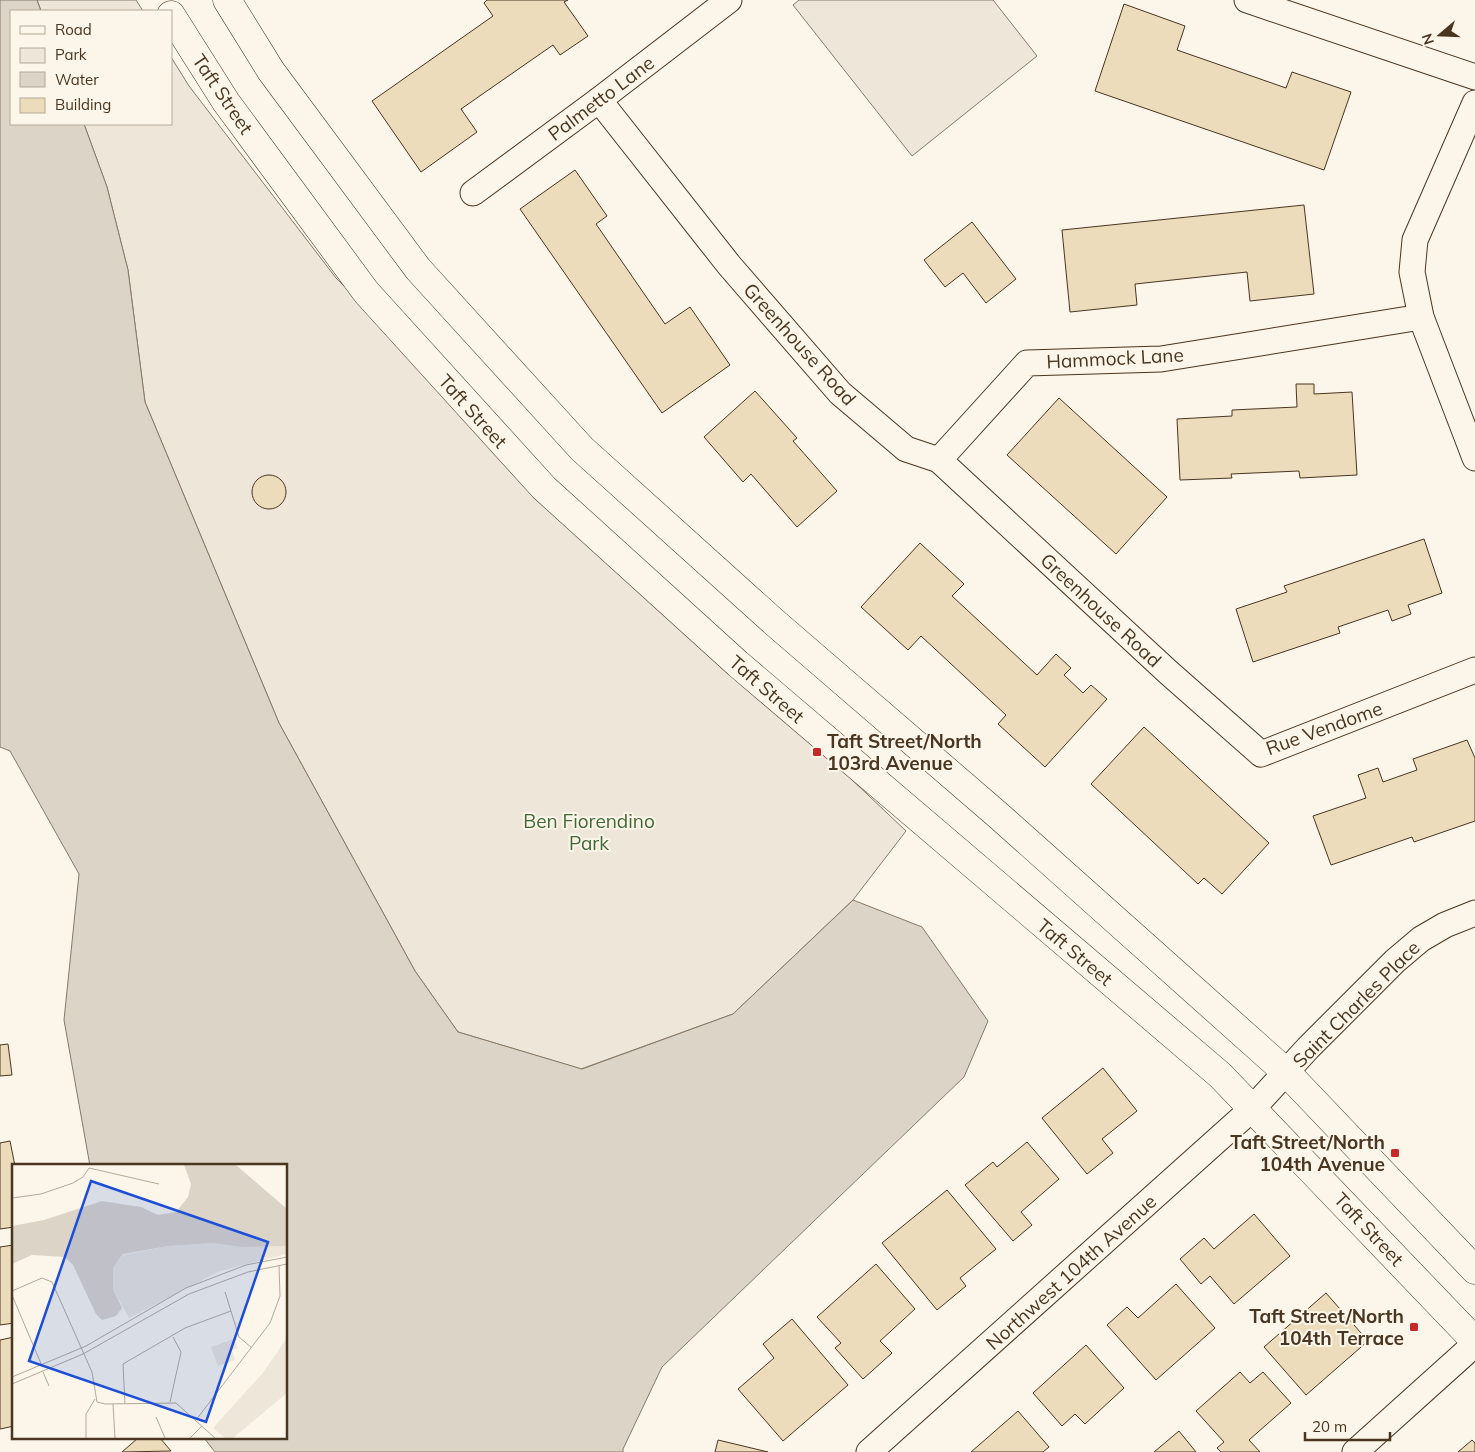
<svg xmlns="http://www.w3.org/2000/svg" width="1475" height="1452" font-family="Mulish,sans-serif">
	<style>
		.green { fill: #ede6d9; stroke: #887966 }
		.water { fill: #dcd4c6; stroke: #887966 }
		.building { fill: #ecdcbc; stroke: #4a3520 }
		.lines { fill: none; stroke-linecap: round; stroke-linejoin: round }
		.minor-casing { stroke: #4a3520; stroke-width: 27 }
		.tertiary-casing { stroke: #4a3520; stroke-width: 29 }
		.minor { stroke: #fbf6e9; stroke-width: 25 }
		.tertiary { stroke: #fbf6e9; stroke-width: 28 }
		.poi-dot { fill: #c62828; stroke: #fbf6e9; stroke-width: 2 }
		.labels { text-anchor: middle; stroke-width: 4; stroke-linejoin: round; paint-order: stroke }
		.street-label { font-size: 19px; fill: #4a3520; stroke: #fbf6e9 }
		.poi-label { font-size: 19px; font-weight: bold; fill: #4a3520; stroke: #fbf6e9; text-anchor: end }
		.park-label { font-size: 19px; fill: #436837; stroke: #fbf6e9 }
		.inset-road { fill: none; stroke: #b4a999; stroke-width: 1 }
		.view { fill: #1d4ed8; fill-opacity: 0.15; stroke: #1d4ed8; stroke-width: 2.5 }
		.inset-edge { fill: none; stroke: #4a3520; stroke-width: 2.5 }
	</style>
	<rect width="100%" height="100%" fill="#fbf6e9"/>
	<g class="green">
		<polygon points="37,0 136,0 143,11 41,11"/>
		<polygon points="799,0 993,0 1037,56 912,156 793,5"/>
		<polygon points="171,57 189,86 336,278 544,488 906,831 853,900 733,1014 581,1069 458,1032 415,971 279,723 145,402 128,270 107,187 84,124 171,124"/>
	</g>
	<polygon class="water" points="0,0 37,0 41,11 11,11 11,124 84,124 107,187 128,270 145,402 279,723 415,971 458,1032 582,1069 733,1014 853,900 922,927 988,1021 964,1077 662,1367 623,1449 623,1452 215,1452 204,1438 286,1438 286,1166 90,1166 64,1020 79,874 10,751 0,747"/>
	<g class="building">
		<polygon points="487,0 568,0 564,2 588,36 560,55 553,45 461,109 477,132 421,172 372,101 493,16 484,3"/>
		<polygon points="1124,4 1185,26 1177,50 1286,88 1292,72 1351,92 1324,170 1095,91"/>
		<polygon points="575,170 607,216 596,224 665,324 690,307 730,365 662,413 520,209"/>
		<polygon points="1304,205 1314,294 1250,301 1247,272 1135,284 1137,305 1070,312 1062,230"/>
		<polygon points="972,222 1016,279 986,303 963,273 945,287 924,260"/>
		<polygon points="1296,384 1314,384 1314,394 1352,392 1357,475 1300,478 1299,471 1231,474 1232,478 1180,480 1177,419 1232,416 1232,410 1297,407"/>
		<polygon points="755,391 797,438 793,441 837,491 797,527 751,474 743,482 704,437"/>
		<polygon points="1059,398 1167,497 1116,554 1007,455"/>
		<circle cx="269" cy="492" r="17"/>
		<polygon points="1424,539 1442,593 1408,605 1411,614 1392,621 1388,610 1338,627 1340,633 1253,662 1236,609 1287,592 1284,586"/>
		<polygon points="920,543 964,584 952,596 1037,675 1056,654 1071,668 1064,675 1083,693 1091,685 1107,699 1045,767 998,724 1006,715 921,636 908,650 861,607"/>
		<polygon points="1144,727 1269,843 1222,894 1204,878 1198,884 1091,784"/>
		<polygon points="1467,740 1475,758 1475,821 1414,842 1412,837 1331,865 1313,816 1366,798 1358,775 1378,768 1383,782 1417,770 1413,759"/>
		<polygon points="8,1044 12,1075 0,1076 0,1045"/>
		<polygon points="1103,1068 1137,1111 1102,1139 1113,1153 1087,1174 1042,1118"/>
		<polygon points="10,1141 15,1166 14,1227 0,1229 0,1143"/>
		<polygon points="1027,1142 1059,1179 1021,1212 1032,1225 1013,1241 965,1185 993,1162 997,1167"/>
		<polygon points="947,1190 996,1249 960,1278 966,1286 937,1310 882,1243"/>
		<polygon points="1254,1214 1290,1256 1234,1304 1210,1276 1201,1284 1180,1259 1204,1238 1214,1249"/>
		<polygon points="14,1245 14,1323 0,1325 0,1247"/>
		<polygon points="876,1264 915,1309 880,1341 892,1353 863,1379 835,1348 841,1343 817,1317"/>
		<polygon points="1176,1284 1215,1328 1156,1380 1107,1325 1127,1307 1138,1318"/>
		<polygon points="1326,1293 1368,1341 1306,1395 1264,1347"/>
		<polygon points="792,1319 848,1385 783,1441 738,1389 774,1358 763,1344"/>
		<polygon points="14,1337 14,1426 0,1429 0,1340"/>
		<polygon points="1086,1345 1124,1388 1085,1424 1075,1414 1062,1426 1033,1393"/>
		<polygon points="1240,1372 1250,1383 1263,1372 1291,1403 1249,1440 1260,1452 1221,1452 1217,1448 1224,1442 1196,1411"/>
		<polygon points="1018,1411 1049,1447 1043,1452 971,1452"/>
		<polygon points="1179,1431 1196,1452 1154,1452"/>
		<polygon points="138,1438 160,1438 171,1451 122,1452"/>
		<polygon points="718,1440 768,1452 715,1452"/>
		<polygon points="1472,1440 1475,1443 1475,1452 1458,1452"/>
	</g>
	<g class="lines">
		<defs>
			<g id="minor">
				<polyline points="1247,0 1475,77"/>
				<polyline points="599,100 729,265 840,393 906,449 939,460 1168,672 1261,754 1475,670"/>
				<polyline points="1475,103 1415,240 1412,272 1421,317 1475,458"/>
				<polyline points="473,193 599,100 729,0"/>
				<polyline points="939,460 1027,363 1161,359 1421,317"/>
				<polyline points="869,1452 1253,1108 1308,1048 1395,961 1421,939 1445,925 1475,913"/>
				<polyline points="1355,1452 1475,1344"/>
			</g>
			<g id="tertiary">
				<polyline points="227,0 271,71 418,269 582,449 774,622 999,816 1287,1073 1475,1270"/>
				<polyline points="171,15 226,102 366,292 544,488 738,664 1220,1075 1475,1341"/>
			</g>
		</defs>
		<use href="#minor" class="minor-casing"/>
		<use href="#tertiary" class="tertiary-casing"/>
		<use href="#minor" class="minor"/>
		<use href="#tertiary" class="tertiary"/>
	</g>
	<g class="poi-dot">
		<rect x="812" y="747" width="10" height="10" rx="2.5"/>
		<rect x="1390" y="1148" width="10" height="10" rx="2.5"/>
		<rect x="1409" y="1322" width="10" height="10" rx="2.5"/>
	</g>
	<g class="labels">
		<g class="street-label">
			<text transform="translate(223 94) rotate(56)" y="7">Taft Street</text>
			<text transform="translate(601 98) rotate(-37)" y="7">Palmetto Lane</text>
			<text transform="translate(800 344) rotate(48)" y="7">Greenhouse Road</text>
			<text transform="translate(1115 358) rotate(-3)" y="7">Hammock Lane</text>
			<text transform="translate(473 411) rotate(48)" y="7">Taft Street</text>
			<text transform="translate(1101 610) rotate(43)" y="7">Greenhouse Road</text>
			<text transform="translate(767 689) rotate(41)" y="7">Taft Street</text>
			<text transform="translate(1324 728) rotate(-20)" y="7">Rue Vendome</text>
			<text transform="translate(1075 952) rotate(40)" y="7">Taft Street</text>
			<text transform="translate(1356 1004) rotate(-45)" y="7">Saint Charles Place</text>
			<text transform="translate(1369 1229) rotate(47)" y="7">Taft Street</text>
			<text transform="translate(1071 1272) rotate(-42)" y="7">Northwest 104th Avenue</text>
		</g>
		<g class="poi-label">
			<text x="827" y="748" text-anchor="start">Taft Street/North<tspan x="827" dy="22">103rd Avenue</tspan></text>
			<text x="1385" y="1149">Taft Street/North<tspan x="1385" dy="22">104th Avenue</tspan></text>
			<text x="1404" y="1323">Taft Street/North<tspan x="1404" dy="22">104th Terrace</tspan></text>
		</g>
		<g class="park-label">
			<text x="589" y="828">Ben Fiorendino<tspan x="589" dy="22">Park</tspan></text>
		</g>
	</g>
	<g transform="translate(12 1164)">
		<rect width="275" height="275" fill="#fbf6e9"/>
		<path d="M201,79L229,83L275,82V90L208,107L117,154L101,125V104L111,91L156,82ZM275,174V229L221,274H213L201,264L250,210ZM222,175L226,184L220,186L223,196L206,202L199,183Z" fill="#ede6d9"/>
		<path d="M172,1H224L275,45V82L229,83L201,79L156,82L111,90L101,104V125L110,144L104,152L90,156L84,150L61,101L53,93L20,91L0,100V62L32,56L90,37L129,43L146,51L164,48L176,33L179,20Z" fill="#dcd4c6"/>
		<path class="inset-road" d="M0,34L29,30L61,19L71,13L77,4L147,20M0,127L30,114L40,118L80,208L85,238L93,240L164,239L203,274M213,128L227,173L240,184M0,131L30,202M31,208L37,222M0,213L74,182L174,124L234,101L275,93M0,220L71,190L177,130L236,108L275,100M158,238L169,188L161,173M101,240L103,274M113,240L111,200L173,164L219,147M144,253L153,274M184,256L258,159L268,132L267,101M74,274V250L83,235M178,274L190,262"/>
		<path class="view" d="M79,17L256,78L194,258L17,197Z"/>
		<rect width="275" height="275" class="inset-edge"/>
	</g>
	<rect x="10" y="10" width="162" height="115" fill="#fbf6e9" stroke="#b4a999"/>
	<rect x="20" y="26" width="25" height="8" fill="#fbf6e9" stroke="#b4a999"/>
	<text x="55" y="35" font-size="15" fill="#4a3520">Road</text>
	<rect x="20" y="48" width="25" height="15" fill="#ede6d9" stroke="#b4a999"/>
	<text x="55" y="60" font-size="15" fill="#4a3520">Park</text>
	<rect x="20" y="72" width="25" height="15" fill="#dcd4c6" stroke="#b4a999"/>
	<text x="55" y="85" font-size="15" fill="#4a3520">Water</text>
	<rect x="20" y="98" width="25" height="15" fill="#ecdcbc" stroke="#b4a999"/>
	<text x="55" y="110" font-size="15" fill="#4a3520">Building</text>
	<g transform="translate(1440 35) rotate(251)" stroke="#fbf6e9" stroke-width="4" paint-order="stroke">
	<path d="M0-4L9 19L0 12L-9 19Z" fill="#4a3520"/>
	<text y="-8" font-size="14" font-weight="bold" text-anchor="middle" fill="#4a3520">N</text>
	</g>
	<path d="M1305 1432v8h85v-8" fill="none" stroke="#4a3520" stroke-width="2.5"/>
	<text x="1312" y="1432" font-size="15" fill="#4a3520" stroke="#fbf6e9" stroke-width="4" paint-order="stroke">20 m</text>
</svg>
